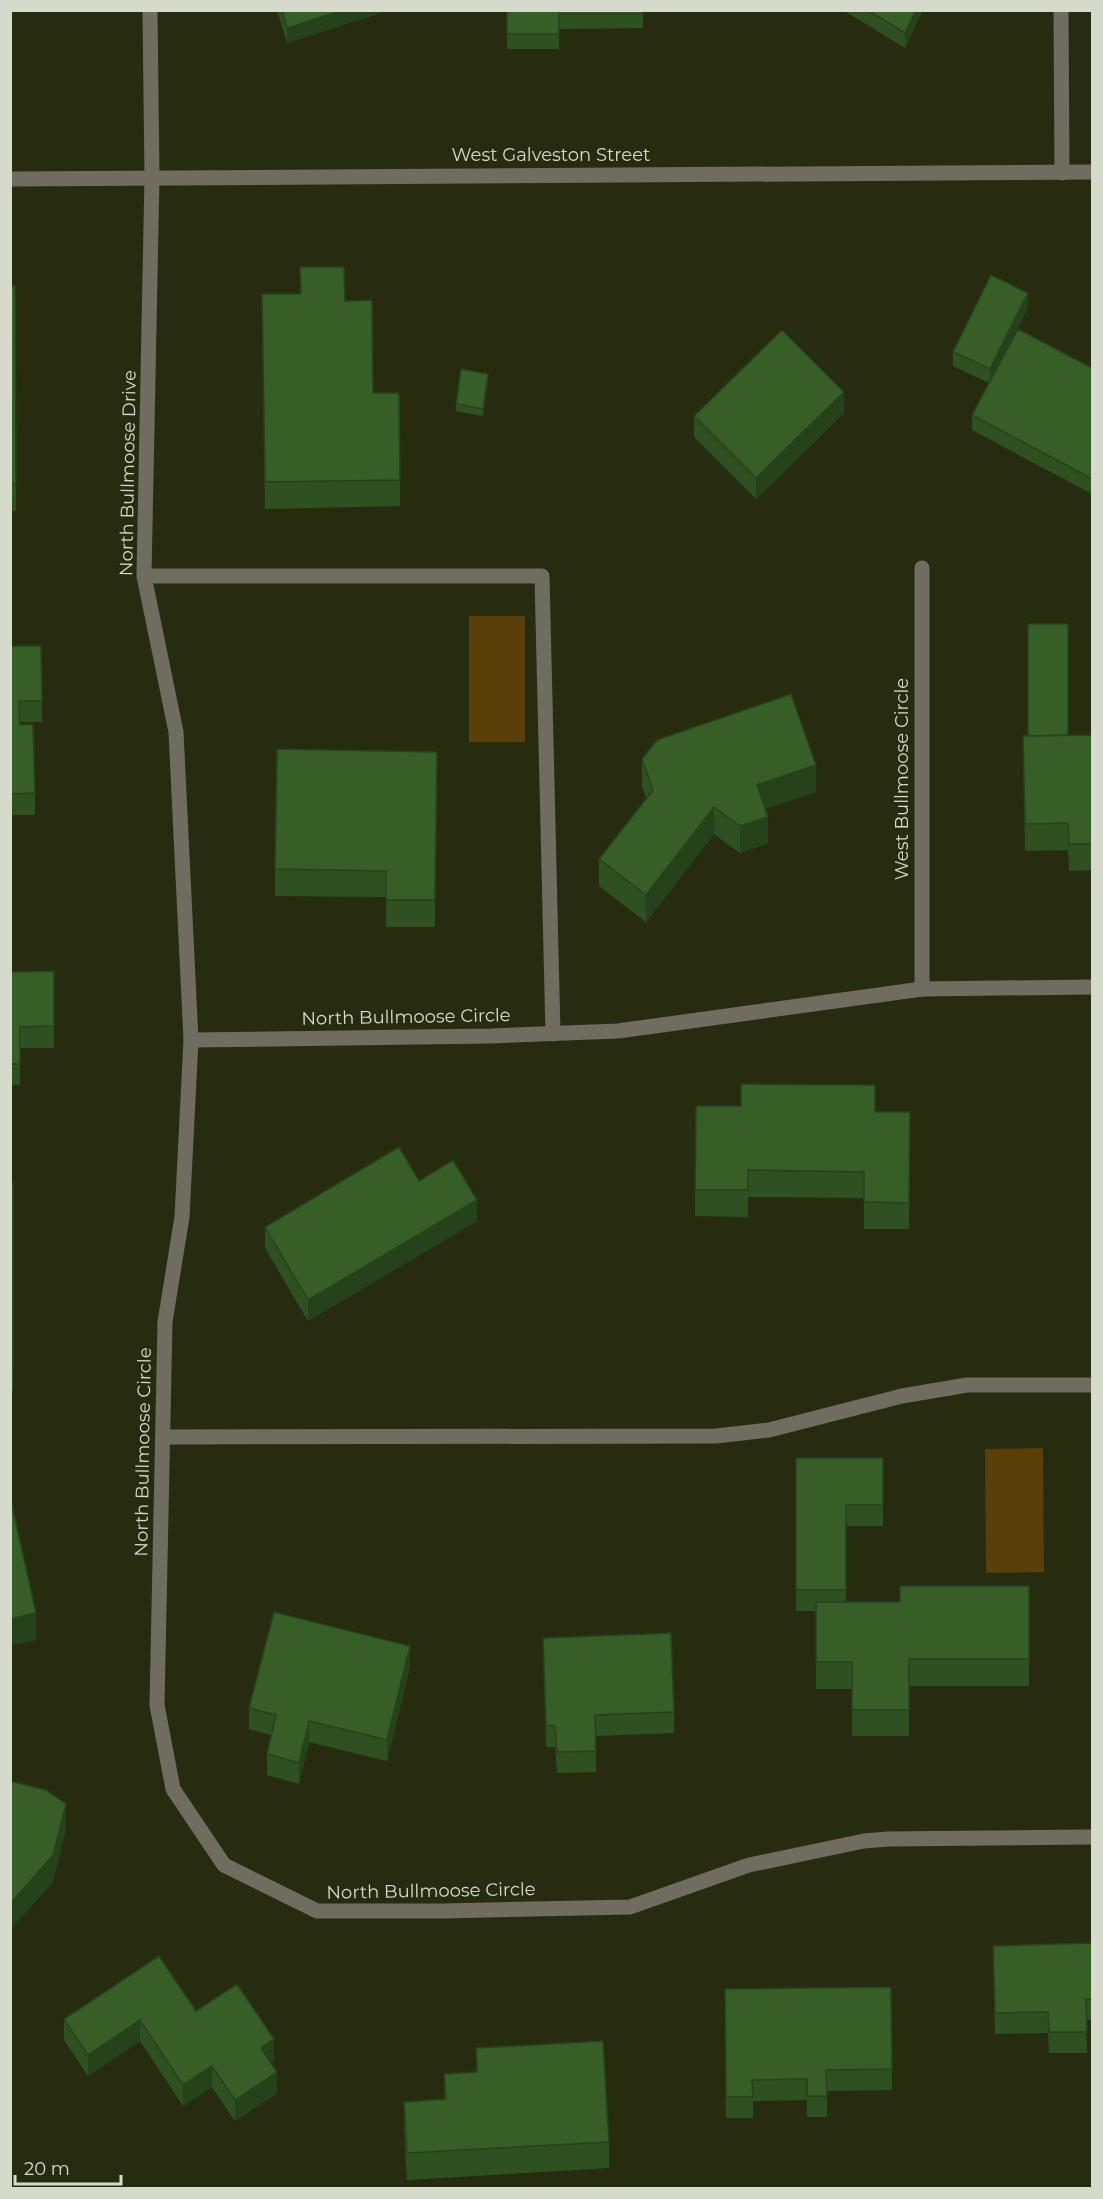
<svg xmlns="http://www.w3.org/2000/svg" width="1103" height="2199" font-family="Montserrat,sans-serif">
	<style>
		.green { fill: #5a3f0b }
		.lines { fill: none; stroke-linecap: round; stroke-linejoin: round }
		.minor { stroke: #706d60; stroke-width: 15 }
		.wall { fill: #2f5122 }
		.shaded-wall { fill: #26421b }
		.building { fill: #375e27; stroke: #26421b; stroke-width: 1.5 }
		.labels { text-anchor: middle; stroke-width: 5; stroke-linejoin: round; paint-order: stroke }
		.street-label { font-size: 18px; fill: #d6daca; stroke: #272c11 }
	</style>
	<rect width="100%" height="100%" fill="#272c11"/>
	<g class="green">
		<rect x="469" y="616" width="56" height="126"/>
		<polygon points="1043,1448 1044,1572 986,1573 985,1449"/>
	</g>
	<g class="lines">
		<g class="minor">
			<polyline points="150,10 152,177 144,576 176,732 191,1040 182,1217 165,1322 157,1705 173,1789 224,1865 317,1911 444,1911 630,1907 749,1865 864,1841 888,1839 1092,1837"/>
			<polyline points="1061,10 1062,173"/>
			<polyline points="10,179 1092,172"/>
			<polyline points="922,568 922,989"/>
			<polyline points="144,576 542,576 553,1034"/>
			<polyline points="191,1040 491,1036 618,1031 922,989 1092,987"/>
			<polyline points="163,1437 716,1436 769,1430 902,1396 967,1385 1092,1385"/>
		</g>
	</g>
	<g class="wall">
		<polygon points="277,10 380,10 380,13 287,43"/>
		<polygon points="507,10 643,10 643,28 559,29 559,49 507,49"/>
		<polygon points="843,10 923,10 905,48"/>
		<polygon points="300,267 345,301 400,480 400,506 265,509 262,294 300,294"/>
		<polygon points="10,286 15,286 16,511 10,511"/>
		<polygon points="1028,307 1008,347 1092,368 1092,494 972,430 972,415 989,383 953,366 953,352"/>
		<polygon points="488,381 483,416 456,411 456,404"/>
		<polygon points="844,413 756,499 694,437 694,416"/>
		<polygon points="10,646 41,646 42,722 20,722 35,793 35,815 10,815"/>
		<polygon points="1092,735 1092,870 1069,871 1068,850 1025,851 1023,736"/>
		<polygon points="437,752 435,927 386,927 386,897 275,896 275,869"/>
		<polygon points="642,759 816,792 765,809 768,843 740,853 714,834 646,922 599,886 599,859 646,798 642,786"/>
		<polygon points="54,971 54,1048 20,1048 20,1085 10,1085 10,972"/>
		<polygon points="696,1106 875,1112 910,1112 909,1229 864,1229 864,1198 748,1197 748,1217 695,1216"/>
		<polygon points="419,1181 477,1221 308,1321 265,1248 265,1227"/>
		<rect x="10" y="1183" width="3" height="208"/>
		<polygon points="796,1458 883,1458 883,1526 846,1526 846,1602 900,1602 1029,1586 1029,1686 909,1686 909,1736 852,1736 852,1689 816,1689 816,1611 796,1611"/>
		<polygon points="543,1638 674,1712 674,1733 596,1736 596,1772 557,1773 555,1747 546,1747"/>
		<polygon points="410,1667 387,1761 309,1742 299,1784 267,1775 267,1754 271,1735 249,1729 249,1708"/>
		<polygon points="1092,1943 1092,2020 1086,2020 1087,2053 1049,2053 1048,2033 995,2034 993,1946"/>
		<polygon points="891,1987 892,2090 827,2091 827,2117 807,2117 807,2100 753,2101 753,2118 726,2118 725,1989"/>
		<polygon points="196,2011 274,2060 270,2063 277,2093 235,2121 212,2087 183,2106 140,2041 88,2076 64,2040 64,2019"/>
		<polygon points="476,2048 609,2142 609,2168 407,2180 404,2128 404,2102 444,2099 444,2074 476,2072"/>
	</g>
	<g class="shaded-wall">
		<polygon points="344,10 380,10 380,13 287,43 287,28"/>
		<polygon points="916,10 923,10 905,48 905,33"/>
		<polygon points="1028,293 1028,307 990,384 990,369"/>
		<polygon points="488,374 488,381 483,416 483,409"/>
		<polygon points="844,392 844,413 756,499 756,478"/>
		<polygon points="816,765 816,792 757,812 757,785"/>
		<polygon points="714,807 714,834 646,922 646,895"/>
		<polygon points="768,817 768,843 740,853 740,826"/>
		<polygon points="477,1200 477,1221 308,1321 308,1300"/>
		<polygon points="36,1613 36,1640 10,1646 10,1619"/>
		<polygon points="410,1646 410,1667 387,1761 387,1740"/>
		<polygon points="309,1721 309,1742 299,1784 299,1763"/>
		<polygon points="66,1804 66,1830 53,1882 10,1930 10,1904"/>
		<polygon points="140,2020 140,2041 88,2076 88,2055"/>
		<polygon points="274,2039 274,2060 261,2069 261,2048"/>
		<polygon points="212,2066 212,2087 183,2106 183,2085"/>
		<polygon points="277,2072 277,2093 235,2121 235,2100"/>
	</g>
	<g class="building">
		<polygon points="282,10 344,10 287,28"/>
		<polygon points="507,10 643,10 643,14 559,14 559,34 507,34"/>
		<polygon points="867,10 916,10 905,33"/>
		<polygon points="300,267 344,267 345,301 372,300 373,393 399,393 400,480 265,482 262,294 301,294"/>
		<polygon points="991,275 1028,293 990,369 953,352"/>
		<polygon points="10,286 15,286 16,484 10,484"/>
		<polygon points="1018,329 1092,368 1092,479 972,415"/>
		<polygon points="782,330 844,392 756,478 694,416"/>
		<polygon points="461,369 488,374 483,409 456,404"/>
		<polygon points="1028,624 1068,624 1068,735 1028,736"/>
		<polygon points="10,646 41,646 42,701 19,701 20,725 33,724 35,793 10,794"/>
		<polygon points="791,694 816,765 757,785 768,817 740,826 714,807 646,895 599,859 653,790 642,759 657,740"/>
		<polygon points="1092,735 1092,844 1069,844 1068,823 1025,824 1023,736"/>
		<polygon points="277,749 437,752 435,900 386,900 386,871 275,869"/>
		<polygon points="54,971 54,1026 20,1027 20,1064 10,1064 10,972"/>
		<polygon points="741,1084 875,1085 875,1112 910,1112 909,1203 864,1202 864,1172 748,1170 748,1190 695,1190 696,1106 741,1106"/>
		<polygon points="399,1147 419,1181 453,1160 477,1200 308,1300 265,1227"/>
		<rect x="10" y="1183" width="3" height="187"/>
		<polygon points="796,1458 883,1458 883,1505 846,1505 846,1590 796,1590"/>
		<polygon points="10,1496 36,1613 10,1619"/>
		<polygon points="900,1586 1029,1586 1029,1659 909,1659 909,1710 852,1710 852,1662 816,1662 816,1602 900,1602"/>
		<polygon points="274,1612 410,1646 387,1740 309,1721 299,1763 267,1754 276,1715 249,1708"/>
		<polygon points="671,1633 674,1712 595,1715 596,1751 557,1752 555,1726 546,1726 543,1638"/>
		<polygon points="10,1781 46,1790 66,1804 53,1855 10,1904"/>
		<polygon points="1092,1943 1092,1999 1086,1999 1087,2032 1049,2032 1048,2012 995,2013 993,1946"/>
		<polygon points="159,1956 196,2011 237,1984 274,2039 261,2048 277,2072 235,2100 212,2066 183,2085 140,2020 88,2055 64,2019"/>
		<polygon points="891,1987 892,2069 826,2070 827,2096 807,2096 807,2079 752,2080 753,2097 726,2097 725,1989"/>
		<polygon points="603,2041 609,2142 407,2153 404,2102 446,2099 444,2074 477,2072 476,2048"/>
	</g>
	<g class="labels">
		<g class="street-label">
			<text x="551" y="161">West Galveston Street</text>
			<text transform="translate(128 473) rotate(-89)" y="6">North Bullmoose Drive</text>
			<text transform="translate(902 779) rotate(-90)" y="6">West Bullmoose Circle</text>
			<text transform="translate(406 1017) rotate(-1)" y="6">North Bullmoose Circle</text>
			<text transform="translate(143 1452) rotate(-89)" y="6">North Bullmoose Circle</text>
			<text transform="translate(431 1891) rotate(-1)" y="6">North Bullmoose Circle</text>
		</g>
	</g>
	<rect width="1103" height="2199" fill="none" stroke="#d6daca" stroke-width="24"/>
	<path d="M15 2175v9h106v-9" fill="none" stroke="#d6daca" stroke-width="3"/>
	<text x="24" y="2175" font-size="18" fill="#d6daca" stroke="#272c11" stroke-width="4.5" paint-order="stroke">20 m</text>
</svg>
